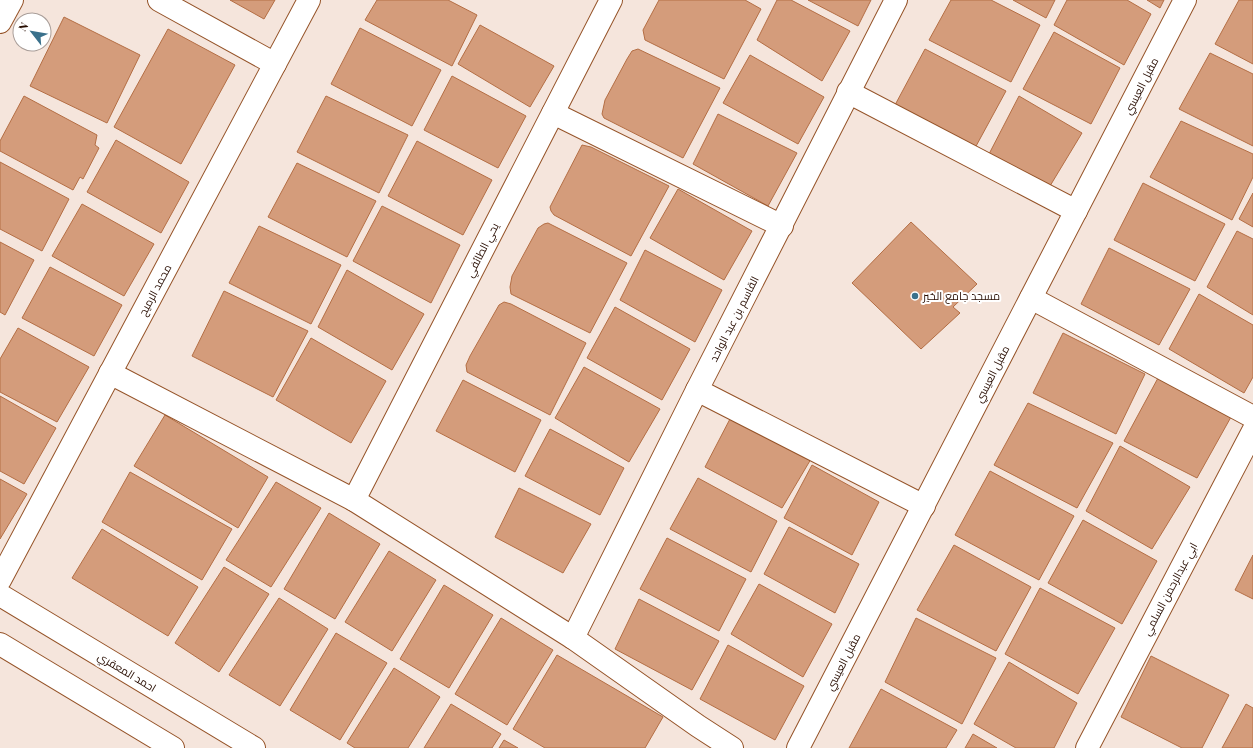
<svg xmlns="http://www.w3.org/2000/svg" width="1253" height="748" font-family="'Playfair Display',Cairo,serif">
	<style>
		.building { fill: #d49c7b; stroke: #b46e44 }
		.lines { fill: none; stroke-linecap: round; stroke-linejoin: round }
		.minor-casing { stroke: #955328; stroke-width: 24 }
		.minor { stroke: #fff; stroke-width: 22 }
		.poi-dot { fill: #3a718c; stroke: #fff; stroke-width: 1.5 }
		.labels { text-anchor: middle; stroke-width: 4; stroke-linejoin: round; paint-order: stroke }
		.street-label { font-size: 11px; fill: #270c00; stroke: #fff }
		.poi-label { font-size: 11px; fill: #270c00; stroke: #fff; text-anchor: start }
	</style>
	<rect width="100%" height="100%" fill="#f5e5dc"/>
	<g class="building">
		<polygon points="230,0 275,0 264,19"/>
		<polygon points="377,0 448,0 477,15 452,66 365,20"/>
		<polygon points="659,0 745,0 761,9 724,79 645,40 643,30"/>
		<polygon points="777,0 791,0 850,31 822,81 757,40"/>
		<polygon points="808,0 871,0 858,26"/>
		<polygon points="951,0 991,0 1040,25 1011,82 929,40"/>
		<polygon points="1013,0 1055,0 1046,18"/>
		<polygon points="1067,0 1127,0 1151,14 1124,65 1054,25"/>
		<polygon points="1147,0 1164,0 1160,8"/>
		<polygon points="1239,0 1253,0 1253,64 1215,44"/>
		<polygon points="64,17 140,55 107,123 30,86"/>
		<polygon points="480,25 554,66 530,107 458,64"/>
		<polygon points="360,28 441,70 412,126 331,84"/>
		<polygon points="168,29 235,65 181,164 114,127"/>
		<polygon points="1054,32 1120,68 1091,124 1023,89"/>
		<polygon points="638,49 720,88 683,158 604,118 602,114 605,100 627,59 632,51"/>
		<polygon points="925,49 1006,91 975,148 895,105"/>
		<polygon points="1210,53 1253,74 1253,146 1179,109"/>
		<polygon points="750,55 824,97 798,144 723,103"/>
		<polygon points="452,76 526,116 498,168 424,130"/>
		<polygon points="24,96 97,135 95,145 99,148 83,179 80,177 73,190 0,151 0,141"/>
		<polygon points="326,96 408,135 379,193 297,152"/>
		<polygon points="1019,96 1082,133 1050,186 989,154"/>
		<polygon points="718,114 797,153 768,206 693,164"/>
		<polygon points="1181,121 1253,154 1253,177 1232,220 1150,177"/>
		<polygon points="116,140 189,182 161,233 87,192"/>
		<polygon points="417,141 492,180 463,235 388,196"/>
		<polygon points="582,145 591,147 669,186 631,256 554,215 551,211 550,207"/>
		<polygon points="0,162 69,199 42,251 0,229"/>
		<polygon points="297,163 376,201 347,257 268,217"/>
		<polygon points="1143,183 1225,224 1195,281 1114,240"/>
		<polygon points="678,189 752,231 724,280 650,238"/>
		<polygon points="1253,193 1253,227 1239,219"/>
		<polygon points="82,204 154,244 124,296 52,256"/>
		<polygon points="382,206 460,245 431,303 353,261"/>
		<polygon points="911,222 977,284 953,307 960,313 921,349 852,283"/>
		<polygon points="548,223 627,263 590,333 511,294 510,287 512,276 538,228 544,224"/>
		<polygon points="259,226 341,265 311,324 229,283"/>
		<polygon points="1237,231 1253,239 1253,315 1207,287"/>
		<polygon points="0,242 34,260 5,315 0,312"/>
		<polygon points="1109,248 1190,289 1159,345 1081,304"/>
		<polygon points="645,250 722,290 695,342 620,300"/>
		<polygon points="50,267 122,305 94,356 22,318"/>
		<polygon points="347,270 424,314 392,370 318,327"/>
		<polygon points="224,291 308,331 273,397 192,356"/>
		<polygon points="1199,294 1253,325 1253,377 1244,393 1169,349"/>
		<polygon points="504,302 511,304 586,343 550,415 467,372 466,365 470,356 499,305"/>
		<polygon points="615,307 690,349 662,400 587,358"/>
		<polygon points="18,328 89,367 57,422 0,392 0,359"/>
		<polygon points="1063,333 1145,374 1116,434 1033,393"/>
		<polygon points="311,338 386,381 351,443 276,400"/>
		<polygon points="584,367 660,409 629,462 555,418"/>
		<polygon points="1158,378 1231,417 1197,478 1124,441"/>
		<polygon points="463,380 541,420 515,472 436,431"/>
		<polygon points="0,396 56,428 24,484 0,471"/>
		<polygon points="1028,403 1113,443 1077,508 994,465"/>
		<polygon points="165,415 268,477 238,528 134,466"/>
		<polygon points="731,417 811,459 782,508 705,467"/>
		<polygon points="550,429 624,468 600,515 525,476"/>
		<polygon points="1120,446 1190,487 1152,549 1086,511"/>
		<polygon points="812,465 879,502 852,555 784,518"/>
		<polygon points="990,471 1074,516 1039,580 955,535"/>
		<polygon points="130,472 232,529 202,580 102,522"/>
		<polygon points="698,478 777,521 751,572 670,529"/>
		<polygon points="0,479 27,494 0,539"/>
		<polygon points="276,482 321,508 271,587 226,560"/>
		<polygon points="519,488 591,524 563,573 495,537"/>
		<polygon points="329,513 380,544 335,619 284,589"/>
		<polygon points="1083,520 1157,561 1122,624 1048,583"/>
		<polygon points="789,527 859,564 835,613 764,574"/>
		<polygon points="102,529 198,587 168,636 72,578"/>
		<polygon points="667,538 746,579 719,631 640,589"/>
		<polygon points="954,545 1031,587 996,651 917,610"/>
		<polygon points="389,551 436,580 392,651 345,622"/>
		<polygon points="1253,555 1253,599 1235,590"/>
		<polygon points="224,567 269,594 219,672 175,643"/>
		<polygon points="759,584 832,624 803,677 731,634"/>
		<polygon points="444,585 493,615 449,688 400,659"/>
		<polygon points="1040,588 1115,628 1078,694 1005,654"/>
		<polygon points="279,598 328,629 280,706 229,675"/>
		<polygon points="639,599 719,641 692,690 615,649"/>
		<polygon points="501,618 553,650 507,725 455,694"/>
		<polygon points="916,618 996,658 962,724 885,682"/>
		<polygon points="336,633 387,663 340,740 290,710"/>
		<polygon points="728,645 804,686 775,740 700,699"/>
		<polygon points="557,655 663,717 645,748 545,748 513,729"/>
		<polygon points="1151,656 1229,695 1202,748 1182,748 1121,717"/>
		<polygon points="1009,662 1077,703 1054,748 1016,748 974,724"/>
		<polygon points="394,668 440,697 408,748 355,748 347,743"/>
		<polygon points="881,689 957,730 946,748 849,748"/>
		<polygon points="451,704 501,734 492,748 424,748"/>
		<polygon points="1246,704 1253,708 1253,748 1222,748"/>
		<polygon points="973,734 997,748 965,748"/>
		<polygon points="504,740 518,748 499,748"/>
	</g>
	<g class="lines">
		<defs>
			<g id="minor">
				<polyline points="159,0 275,64"/>
				<polyline points="0,22 12,0"/>
				<polyline points="848,92 1076,211"/>
				<polyline points="553,113 782,226"/>
				<polyline points="1031,298 1253,417"/>
				<polyline points="110,373 354,500 573,638 698,726 732,748"/>
				<polyline points="697,390 924,506"/>
				<polyline points="354,500 611,0"/>
				<polyline points="0,580 309,0"/>
				<polyline points="0,595 254,748"/>
				<polyline points="573,638 697,390 896,0"/>
				<polyline points="0,644 173,748"/>
				<polyline points="798,748 1185,0"/>
				<polyline points="1087,748 1253,431"/>
			</g>
		</defs>
		<use href="#minor" class="minor-casing"/>
		<use href="#minor" class="minor"/>
	</g>
	<circle class="poi-dot" cx="915" cy="296" r="4"/>
	<g class="labels">
		<g class="street-label">
			<text transform="translate(1141 86) rotate(-63)" y="4">مقبل العيسي</text>
			<text transform="translate(482 250) rotate(-63)" y="4">يحي الطائفي</text>
			<text transform="translate(155 290) rotate(-62)" y="4">محمد الرميح</text>
			<text transform="translate(734 319) rotate(-63)" y="4">القاسم بن عبد الواحد</text>
			<text transform="translate(992 374) rotate(-63)" y="4">مقبل العيسي</text>
			<text transform="translate(1170 589) rotate(-62)" y="4">ابي عبدالرحمن السلمي</text>
			<text transform="translate(843 662) rotate(-63)" y="4">مقبل العيسي</text>
			<text transform="translate(127 672) rotate(31)" y="4">احمد المعقري</text>
		</g>
		<g class="poi-label">
			<text x="923" y="300">مسجد جامع الخير</text>
		</g>
	</g>
	<g transform="translate(32 32) rotate(301)"><circle r="19" fill="#ffffff" stroke="#a99e99"/>
	<path d="M0-3L7 15L0 10L-7 15Z" fill="#3a718c"/>
	<text y="-6" font-size="11" font-weight="bold" text-anchor="middle" fill="#270c00">N</text>
	</g>
</svg>
